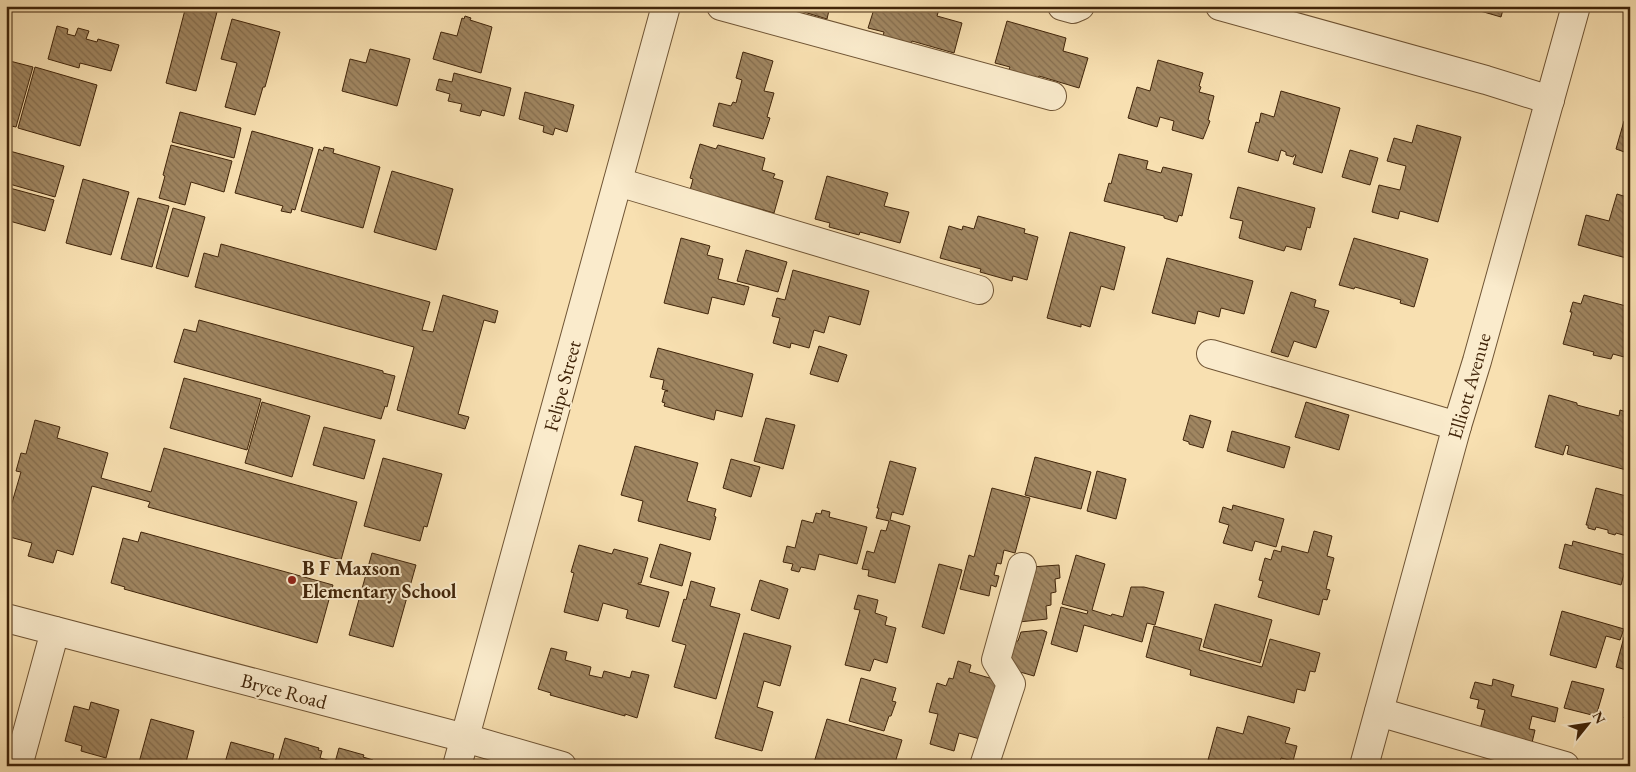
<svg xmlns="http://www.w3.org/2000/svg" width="1636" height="772" font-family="'EB Garamond',serif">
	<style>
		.building { fill: url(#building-back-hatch); stroke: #41250a }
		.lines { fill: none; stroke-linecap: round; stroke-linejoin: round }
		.minor-casing { stroke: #6f5434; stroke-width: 30 }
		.minor { stroke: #faebcc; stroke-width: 28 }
		.poi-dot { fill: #8f2418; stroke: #faebcc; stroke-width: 2 }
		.labels { text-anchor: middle; stroke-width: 4; stroke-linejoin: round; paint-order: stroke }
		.street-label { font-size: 20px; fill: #41250a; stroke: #faebcc }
		.poi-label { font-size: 20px; font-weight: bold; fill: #41250a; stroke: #faebcc; text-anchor: start }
	</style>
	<defs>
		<pattern id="building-back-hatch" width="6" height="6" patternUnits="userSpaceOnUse" patternTransform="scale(1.25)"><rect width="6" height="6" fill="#a08661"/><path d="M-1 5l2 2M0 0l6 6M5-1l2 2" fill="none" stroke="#846d4e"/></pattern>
	</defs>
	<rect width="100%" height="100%" fill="#f8e0b1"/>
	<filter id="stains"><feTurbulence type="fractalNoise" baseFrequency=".004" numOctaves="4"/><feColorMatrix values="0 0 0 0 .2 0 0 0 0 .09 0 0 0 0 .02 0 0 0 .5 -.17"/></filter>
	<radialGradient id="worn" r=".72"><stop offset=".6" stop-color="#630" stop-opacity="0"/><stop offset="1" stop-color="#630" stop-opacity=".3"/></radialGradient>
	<g class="building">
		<polygon points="186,6 195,6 217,12 196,91 166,83"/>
		<polygon points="784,6 830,6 827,19"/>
		<polygon points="875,6 940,6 937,16 962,23 954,53 912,41 911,44 883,36 884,32 868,28"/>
		<polygon points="1463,6 1504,6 1501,17"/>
		<polygon points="465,16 471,18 470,20 492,27 481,73 433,59 441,32 457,36 462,18 464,19"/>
		<polygon points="232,19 280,32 265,87 263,87 255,115 225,107 237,63 221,59"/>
		<polygon points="1007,21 1066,38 1063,51 1088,58 1079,88 1039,76 1037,80 1008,72 1010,67 995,63"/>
		<polygon points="57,26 68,29 67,34 75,36 78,28 89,31 86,39 97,42 98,39 119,45 111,71 80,63 79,68 48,59"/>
		<polygon points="370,49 410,59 397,106 342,91 350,59 366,63"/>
		<polygon points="743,52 773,61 764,91 774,93 767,117 770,118 763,139 713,126 719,103 731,106 733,102 736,103 742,80 736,78"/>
		<polygon points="6,60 33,67 16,127 6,125"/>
		<polygon points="1158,60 1203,73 1199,86 1201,87 1199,92 1214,96 1208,120 1210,121 1203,139 1172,130 1174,121 1160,117 1157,127 1128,118 1137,87 1150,91"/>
		<polygon points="35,67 97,85 80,146 18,128"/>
		<polygon points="454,73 511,88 504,116 482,110 480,116 460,111 462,104 448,101 450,94 436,90 439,79 452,82"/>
		<polygon points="1281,91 1340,108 1322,173 1293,164 1296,155 1294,155 1293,157 1286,155 1286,152 1281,150 1278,161 1248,152 1256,122 1259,123 1261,113 1274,117"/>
		<polygon points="525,92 574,105 567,132 555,128 553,135 543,132 544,126 519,119"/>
		<polygon points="180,112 241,128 234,158 172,142"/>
		<polygon points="1624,121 1630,123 1630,154 1616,149"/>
		<polygon points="1417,125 1461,137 1438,222 1400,211 1398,219 1372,212 1379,185 1400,190 1406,166 1387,161 1394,138 1412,143"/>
		<polygon points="252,131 313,148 295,210 292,209 291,213 281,211 283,206 235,193"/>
		<polygon points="700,144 716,149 718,145 765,158 762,170 775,174 773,178 783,181 774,213 715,196 715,197 690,190 693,179 690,178"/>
		<polygon points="171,145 232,161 224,192 191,182 185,205 159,198 165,176 163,175"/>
		<polygon points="324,147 334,149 333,153 380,167 363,228 301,211 319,149 323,151"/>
		<polygon points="6,150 64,166 55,197 6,183"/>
		<polygon points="1350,150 1378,158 1370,185 1342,177"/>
		<polygon points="1119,154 1148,161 1146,169 1161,173 1163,167 1192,174 1182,216 1179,215 1177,222 1164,218 1164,216 1104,201 1109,183 1111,184"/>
		<polygon points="392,171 453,189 436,250 374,232"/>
		<polygon points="827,176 888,193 884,206 909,212 900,243 860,232 859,235 829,227 830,223 815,219"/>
		<polygon points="83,179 129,192 111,255 66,243"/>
		<polygon points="6,187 54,200 45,231 6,220"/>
		<polygon points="1238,187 1315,208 1310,228 1307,227 1301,250 1286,246 1284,251 1239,238 1243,221 1230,218"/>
		<polygon points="1617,194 1630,198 1630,259 1578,245 1586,215 1609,221"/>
		<polygon points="138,198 169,206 152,267 121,259"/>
		<polygon points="173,208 205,217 188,277 156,268"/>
		<polygon points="978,216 1025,229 1024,233 1038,237 1027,280 1013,276 1012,281 980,272 981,269 940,258 949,226 962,230 963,226 974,229"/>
		<polygon points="1070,232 1125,247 1114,290 1101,286 1090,327 1081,324 1081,327 1047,318"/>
		<polygon points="681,238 710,246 707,255 723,259 718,279 749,287 744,305 712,297 708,314 664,303"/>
		<polygon points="1354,238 1428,259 1414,307 1400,303 1401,300 1355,287 1354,289 1339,285"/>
		<polygon points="221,244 430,302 422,330 433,332 443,295 498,311 495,323 484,320 458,414 469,417 465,429 397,410 414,347 195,287 204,253 218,257"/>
		<polygon points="746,250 787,262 778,292 737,281"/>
		<polygon points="1167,258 1253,281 1244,314 1221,308 1219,317 1198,311 1195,324 1152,313"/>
		<polygon points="793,270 869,291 860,325 829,316 824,333 814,330 809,348 791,343 790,348 773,343 780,318 772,316 777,298 785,300"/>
		<polygon points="1291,292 1316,300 1314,307 1329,311 1316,348 1294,341 1288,357 1271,352"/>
		<polygon points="1584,295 1630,307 1630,353 1628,358 1613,354 1611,359 1593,355 1594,352 1563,344 1572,312 1570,312 1573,302 1581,304"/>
		<polygon points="199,320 383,371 383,373 395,376 387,407 385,406 381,419 174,362 184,329 196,332"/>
		<polygon points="819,346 847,355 838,382 810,374"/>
		<polygon points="658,348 753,374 742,417 716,410 714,420 664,406 665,403 662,402 665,391 668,391 662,389 664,380 650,377"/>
		<polygon points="184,378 261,399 247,450 170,428"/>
		<polygon points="1549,395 1577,403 1577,405 1619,416 1620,410 1630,413 1630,471 1567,454 1569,446 1566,445 1563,455 1535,447"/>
		<polygon points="262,402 310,416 292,477 245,463"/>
		<polygon points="1306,402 1349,415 1339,450 1295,437"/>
		<polygon points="1190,415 1211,421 1203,448 1189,444 1189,442 1183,440"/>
		<polygon points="766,418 795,425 783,469 754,461"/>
		<polygon points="35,420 60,427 57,438 108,453 101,478 151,492 164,448 357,502 341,560 148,507 150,502 92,486 73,555 57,550 53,563 28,556 32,543 6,536 6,523 21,472 16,471 21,453 26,454"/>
		<polygon points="324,427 375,440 364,479 313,465"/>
		<polygon points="1232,431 1290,447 1284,468 1227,451"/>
		<polygon points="635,446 698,463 687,501 716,509 714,516 716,517 710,540 638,521 643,501 621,495"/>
		<polygon points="1035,457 1091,472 1081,509 1025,495"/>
		<polygon points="383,458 442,474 427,527 424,526 420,541 364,526"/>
		<polygon points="731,459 760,467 751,497 723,488"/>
		<polygon points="890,461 916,468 903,515 892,512 890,520 910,526 895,583 868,576 869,570 862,569 867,551 874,553 881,530 886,531 889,521 876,518 879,508 877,508"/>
		<polygon points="1097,471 1126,479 1116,519 1087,511"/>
		<polygon points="992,488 1030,498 1015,553 1004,550 1001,564 997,563 994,575 999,576 996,587 991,585 989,596 960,589 969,555 974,557"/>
		<polygon points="1596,488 1630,497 1630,537 1616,533 1615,535 1608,533 1608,530 1596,527 1595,530 1588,528 1588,525 1586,525"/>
		<polygon points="1233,505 1284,519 1276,547 1255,541 1252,551 1223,543 1229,525 1219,522 1223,507 1232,510"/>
		<polygon points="822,510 830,512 829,517 867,527 857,564 819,554 815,570 801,567 799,572 791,570 793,564 783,562 787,546 795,548 802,520 813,523 816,513 821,514"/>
		<polygon points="1314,531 1332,536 1327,556 1334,558 1326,589 1330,590 1327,600 1323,599 1319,615 1258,597 1263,581 1259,580 1265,558 1271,560 1274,550 1281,552 1282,546 1308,553"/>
		<polygon points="141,532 333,585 317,643 124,589 125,587 111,583 123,538 138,542"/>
		<polygon points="1573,541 1629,556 1621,585 1559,568 1565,544 1572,546"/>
		<polygon points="660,544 691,553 682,586 650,577"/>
		<polygon points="579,545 612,554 614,549 648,558 641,583 638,583 638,584 669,592 659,627 626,618 628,610 603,603 598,621 564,612 574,573 571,572"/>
		<polygon points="372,553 416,565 393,647 349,635"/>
		<polygon points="1076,555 1105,564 1092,610 1111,616 1112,614 1123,617 1131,587 1144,587 1164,592 1155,625 1147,623 1142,642 1084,625 1077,652 1051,644 1061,607 1087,614 1088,611 1062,604"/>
		<polygon points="939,564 962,570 944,634 922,627"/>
		<polygon points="1059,565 1060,578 1055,579 1056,592 1051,593 1051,605 1046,606 1047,619 1019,622 1031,567"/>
		<polygon points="760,580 788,589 779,619 751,610"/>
		<polygon points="691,581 715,588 710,606 740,614 716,699 674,687 686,645 672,641 684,599 686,600"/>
		<polygon points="858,595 878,600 875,613 887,617 885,625 896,628 887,663 874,659 870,671 845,665 860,610 854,609"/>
		<polygon points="1215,604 1272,620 1260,663 1203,647"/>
		<polygon points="1562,611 1624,629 1620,640 1606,636 1596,668 1550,655"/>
		<polygon points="1154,626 1202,639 1199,650 1262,667 1270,639 1320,653 1315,672 1310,671 1305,691 1297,689 1294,703 1190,675 1191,670 1146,657"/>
		<polygon points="1042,630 1047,632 1034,676 1006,668 1014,641 1018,641 1021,632"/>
		<polygon points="744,633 791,646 780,686 764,681 757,707 773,712 762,751 715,738"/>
		<polygon points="1624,637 1630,638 1630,671 1616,667"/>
		<polygon points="551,648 567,652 565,660 591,667 589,675 602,678 604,671 630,678 632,671 649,675 637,718 625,714 625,716 550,695 551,693 538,689"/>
		<polygon points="958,661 971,665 969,672 1000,681 983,740 959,733 954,751 930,744 938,714 929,712 937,683 946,686 949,678 953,679"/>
		<polygon points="861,678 896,688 892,701 896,702 891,716 889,716 884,731 849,721"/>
		<polygon points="1493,679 1514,685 1511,696 1558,708 1555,722 1532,716 1529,729 1535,730 1531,747 1480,729 1485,710 1477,708 1479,700 1470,698 1475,682 1492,686"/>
		<polygon points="1572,681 1604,689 1596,716 1564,708"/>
		<polygon points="1630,699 1630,720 1624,718"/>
		<polygon points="91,702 119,710 106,758 81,751 82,746 65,741 74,706 89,710"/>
		<polygon points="1248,716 1290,728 1285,743 1297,746 1293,761 1281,758 1279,766 1210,766 1211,761 1208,760 1217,727 1243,734"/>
		<polygon points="151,719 194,731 185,766 138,766"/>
		<polygon points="827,719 902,740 894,766 813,766"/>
		<polygon points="285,738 319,748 318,750 322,751 320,758 331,761 330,766 277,766"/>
		<polygon points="231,742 274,754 271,766 224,766"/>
		<polygon points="339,748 364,755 363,757 373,760 371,764 377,766 334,766"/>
	</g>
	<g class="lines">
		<defs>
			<g id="minor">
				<polyline points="721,6 1052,96"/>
				<polyline points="1062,6 1073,9 1080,6"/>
				<polyline points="1220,6 1486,80 1550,100"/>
				<polyline points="618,182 979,290"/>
				<polyline points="1211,354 1457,426"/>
				<polyline points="6,618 465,738 562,766"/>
				<polyline points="1379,712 1565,766"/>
				<polyline points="18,766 55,631"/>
				<polyline points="457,766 666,6"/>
				<polyline points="984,766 1011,684 996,660 1022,567"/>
				<polyline points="1364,766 1457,426 1477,361 1576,6"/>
			</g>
		</defs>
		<use href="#minor" class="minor-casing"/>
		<use href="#minor" class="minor"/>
	</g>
	<circle class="poi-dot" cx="292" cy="580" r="5"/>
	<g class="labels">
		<g class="street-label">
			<text transform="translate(562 386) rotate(-75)" y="7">Felipe Street</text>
			<text transform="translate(1469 386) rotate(-74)" y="7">Elliott Avenue</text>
			<text transform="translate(284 691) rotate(15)" y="7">Bryce Road</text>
		</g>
		<g class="poi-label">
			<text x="302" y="575">B F Maxson<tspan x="302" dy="23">Elementary School</tspan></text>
		</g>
	</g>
	<rect width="1636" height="772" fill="none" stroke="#f8e0b1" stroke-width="25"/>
	<rect x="8" y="8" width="1621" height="757" fill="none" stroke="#41250a" stroke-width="2.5"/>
	<rect x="12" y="12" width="1611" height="747" fill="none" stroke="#41250a"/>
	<g transform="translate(1588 724) rotate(60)" stroke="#faebcc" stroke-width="4" paint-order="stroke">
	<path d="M0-4L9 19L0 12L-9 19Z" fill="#41250a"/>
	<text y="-8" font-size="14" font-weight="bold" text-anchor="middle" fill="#41250a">N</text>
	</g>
	<rect width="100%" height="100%" filter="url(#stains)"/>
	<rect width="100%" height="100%" fill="url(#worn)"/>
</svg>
